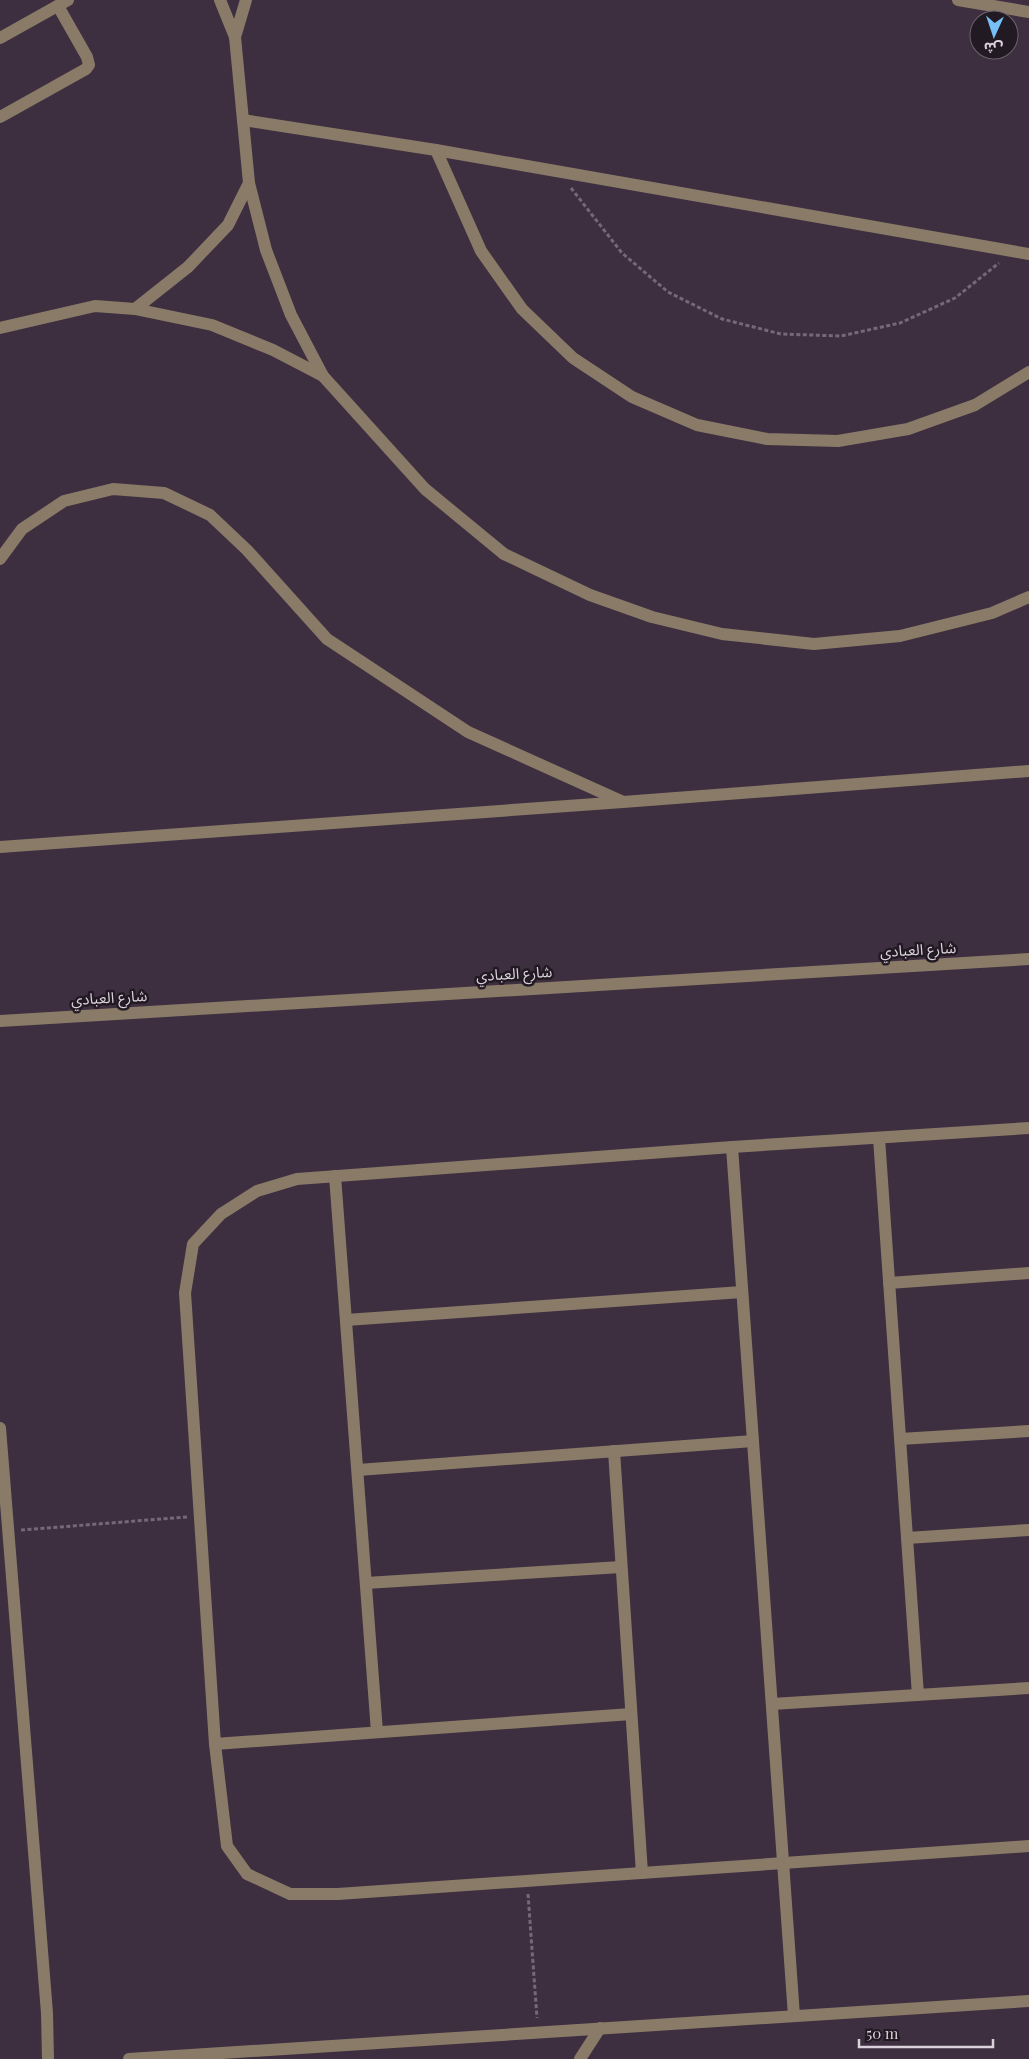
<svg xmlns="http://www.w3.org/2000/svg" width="1029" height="2059" font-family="'Playfair Display','Noto Sans Arabic',serif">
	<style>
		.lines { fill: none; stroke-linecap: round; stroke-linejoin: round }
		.path { stroke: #756877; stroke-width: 3; stroke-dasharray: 4 2.5; stroke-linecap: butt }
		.minor { stroke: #8a7b68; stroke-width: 12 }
		.labels { text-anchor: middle; stroke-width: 5; stroke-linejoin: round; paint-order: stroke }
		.street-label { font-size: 15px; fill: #dbd1dc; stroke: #211a22 }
	</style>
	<rect width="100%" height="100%" fill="#3e2f40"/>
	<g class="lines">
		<g class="path">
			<polyline points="571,188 622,253 668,292 722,319 781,334 841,336 900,323 955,298 999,263"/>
			<polyline points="21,1530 187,1517"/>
			<polyline points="528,1894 537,2018"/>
		</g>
		<g class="minor">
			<polyline points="220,0 235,37"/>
			<polyline points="246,0 235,37 249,183 266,250 291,315 323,376"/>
			<polyline points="958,0 1029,12"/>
			<polyline points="0,38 68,0"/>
			<polyline points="0,117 86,69 89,65 87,57 58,6"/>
			<polyline points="243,120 436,150 1029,254"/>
			<polyline points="436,150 481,251 522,309 573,358 632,397 697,425 767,439 838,441 908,429 975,405 1029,372"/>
			<polyline points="135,309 188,267 228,225 249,183"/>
			<polyline points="0,328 95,306 135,309 212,325 273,350 323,376 425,489 504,554 590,595 652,617 722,634 814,644 900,636 992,613 1029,597"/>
			<polyline points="0,559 22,529 64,501 113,489 164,493 210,515 247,550 327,639 468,732 621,801"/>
			<polyline points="0,847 623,802 1029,771"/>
			<polyline points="0,1021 1029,959"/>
			<polyline points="1029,1128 732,1147 297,1179 257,1191 221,1214 193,1244 185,1293 215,1744 227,1846 247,1874 290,1894 338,1894 1029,1846"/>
			<polyline points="879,1138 918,1695"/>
			<polyline points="732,1147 794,2016"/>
			<polyline points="335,1176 377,1732"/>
			<polyline points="889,1283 1029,1273"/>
			<polyline points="346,1320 742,1292"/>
			<polyline points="0,1428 47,2013 48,2059"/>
			<polyline points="900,1439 1029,1431"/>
			<polyline points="614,1451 642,1873"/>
			<polyline points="358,1470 753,1441"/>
			<polyline points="907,1538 1029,1530"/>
			<polyline points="366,1583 621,1567"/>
			<polyline points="772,1704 1029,1688"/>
			<polyline points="215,1744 631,1714"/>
			<polyline points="129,2059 1029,2001"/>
			<polyline points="580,2059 600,2028"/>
		</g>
	</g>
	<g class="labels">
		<g class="street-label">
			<text transform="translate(918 950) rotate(-3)" y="5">شارع العبادي</text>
			<text transform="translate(514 974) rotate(-3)" y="5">شارع العبادي</text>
			<text transform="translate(109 998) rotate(-3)" y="5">شارع العبادي</text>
		</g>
	</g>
	<g transform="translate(994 35) rotate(183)"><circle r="24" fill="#211a22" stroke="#6b636c"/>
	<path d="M0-4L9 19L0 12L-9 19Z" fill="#77c0f7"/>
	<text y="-8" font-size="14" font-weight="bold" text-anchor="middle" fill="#dbd1dc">ش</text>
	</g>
	<path d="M859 2039v8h134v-8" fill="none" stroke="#dbd1dc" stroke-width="2.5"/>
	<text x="866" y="2039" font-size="15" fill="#dbd1dc" stroke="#211a22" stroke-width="4" paint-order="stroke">50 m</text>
</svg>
